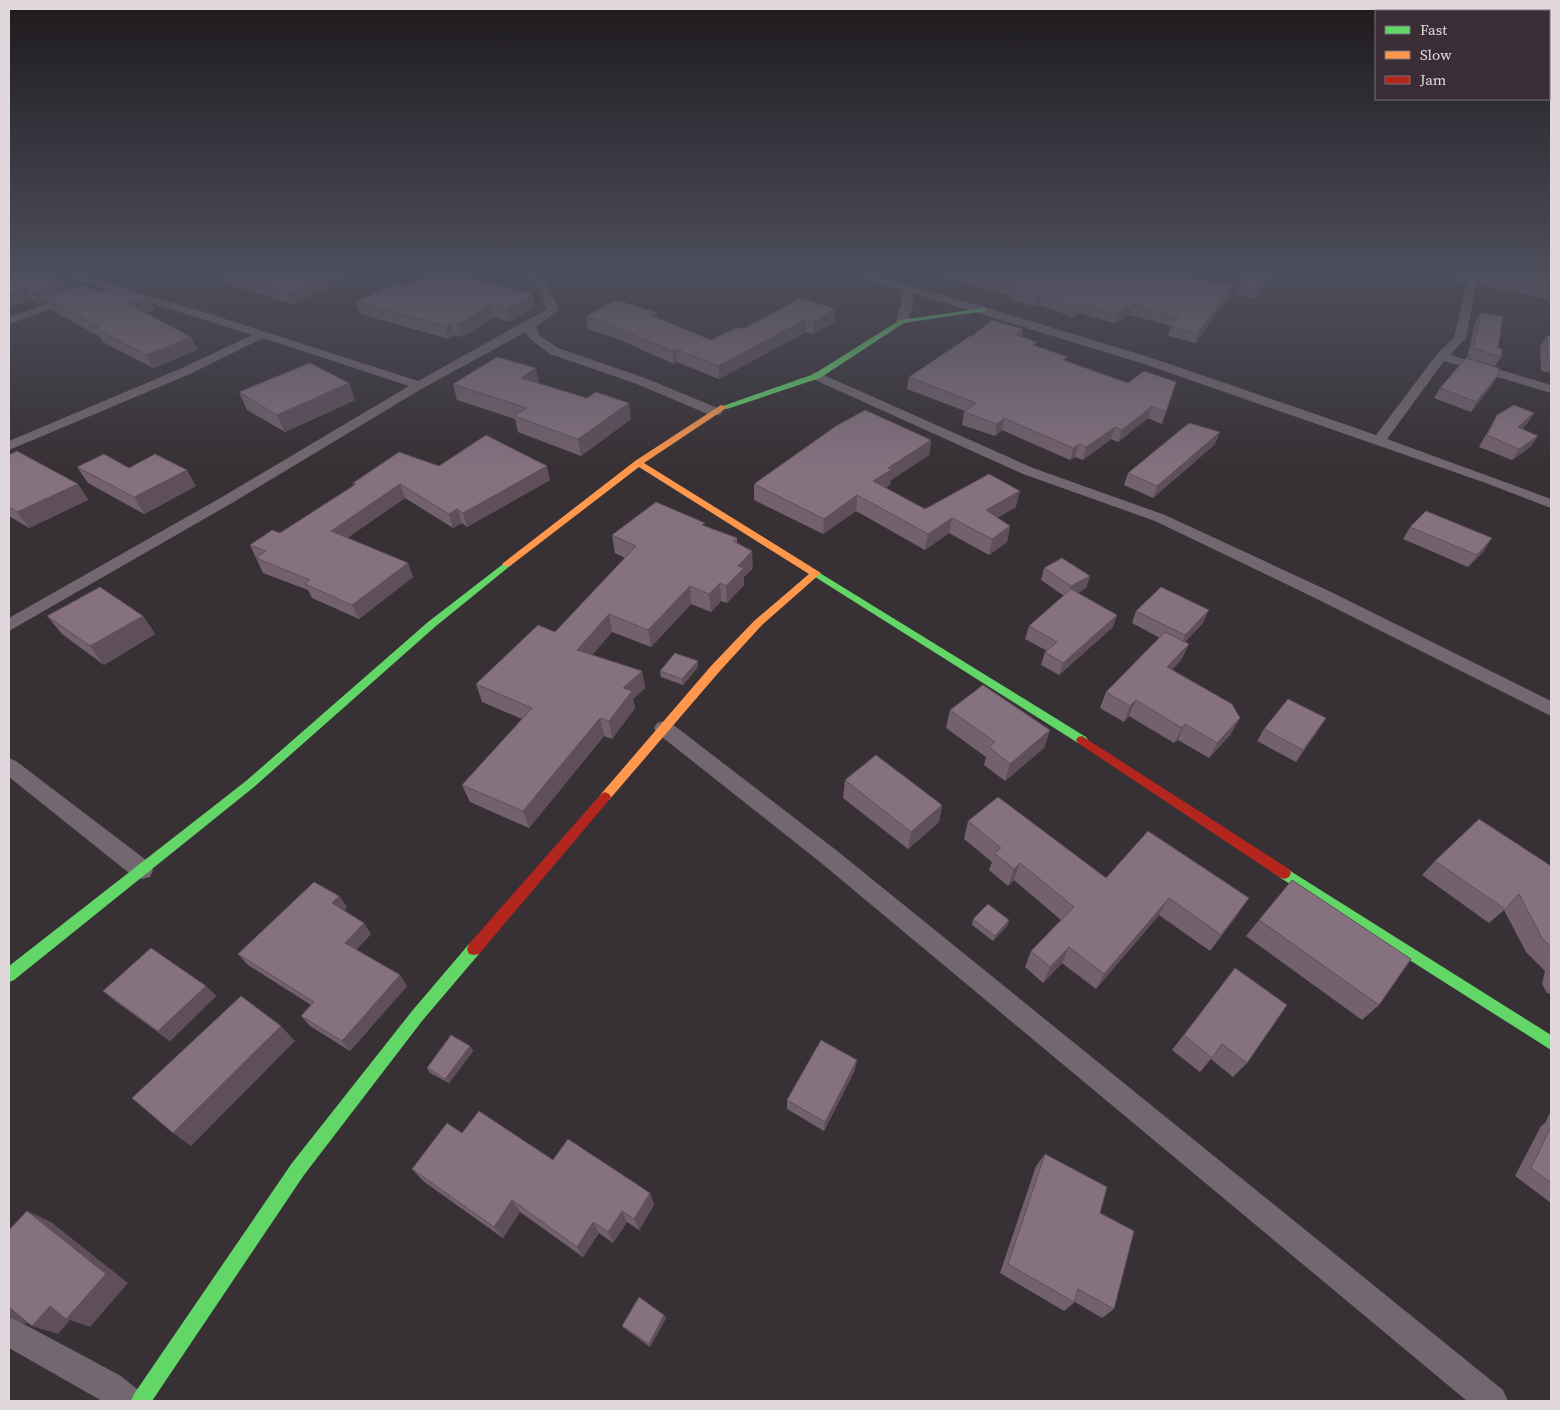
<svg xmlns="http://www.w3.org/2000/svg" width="1560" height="1410" font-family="'Source Serif 4',serif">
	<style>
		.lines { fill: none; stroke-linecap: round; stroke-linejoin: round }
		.street { fill: #736870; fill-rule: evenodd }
		.fast { fill: #63d668; fill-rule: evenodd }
		.slow { fill: #ff974d; fill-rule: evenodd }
		.jam { fill: #b3261e; fill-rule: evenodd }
		.wall { fill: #73616d }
		.shaded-wall { fill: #5e4f59 }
		.building { fill: #86717f; stroke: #5e4f59 }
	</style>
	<rect width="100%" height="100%" fill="#373034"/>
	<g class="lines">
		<g class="street">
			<polygon points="53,272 70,272 207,313 418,381 547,309 538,286 522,272 534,272 548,285 559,310 536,326 538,334 558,348 645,378 720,409 722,412 720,415 710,415 637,384 550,354 529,338 526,332 423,388 232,503 9,631 9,618 222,497 409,386 263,338 190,374 9,450 9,441 182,368 252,335"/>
			<polygon points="844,272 861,272 988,308 1155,359 1376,435 1437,354 1454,338 1468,275 1469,273 1477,273 1478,275 1466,338 1450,355 1551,385 1551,393 1444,361 1387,439 1551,499 1551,508 1483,482 1147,365 912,293 913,304 908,321 906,323 898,323 896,321 901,304 901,290"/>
			<polygon points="73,295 77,296 77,300 9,324 9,317"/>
			<polygon points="817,372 1033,468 1165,515 1329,591 1551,701 1551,716 1317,599 1155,521 1023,474 813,379 811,376 813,373"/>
			<polygon points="664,721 671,723 836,850 1503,1390 1508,1401 1467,1401 820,862 657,733 654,728 657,723"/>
			<polygon points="9,758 16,761 150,863 153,870 150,877 142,879 134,877 9,777"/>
			<polygon points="9,1316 121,1376 138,1390 143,1401 102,1401 9,1348"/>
		</g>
		<g class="fast">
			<polygon points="984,308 986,309 986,311 904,323 820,378 727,409 720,407 814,374 900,320"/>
			<polygon points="507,561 510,562 512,564 510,566 436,626 254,787 14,980 9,982 9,966 246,781 428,622"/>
			<polygon points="815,570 1086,737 1088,740 1086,743 1078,743 812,575 810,573"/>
			<polygon points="1284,867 1551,1035 1551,1050 1279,877 1277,873 1279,869"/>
			<polygon points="474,943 479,944 481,949 479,954 422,1021 304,1175 152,1401 131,1401 134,1394 292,1163 412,1011 469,944"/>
		</g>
		<polygon class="slow" points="721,405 728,407 644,463 821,573 762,625 719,672 609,800 605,802 601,800 599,797 601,794 711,666 754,621 809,574 639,467 510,566 504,566 502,564 635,461"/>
		<g class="jam">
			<polygon points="1082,736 1289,869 1291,873 1289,877 1284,879 1279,877 1078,743 1076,740 1078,737"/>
			<polygon points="605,792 609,794 611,797 609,800 479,954 474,955 469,954 467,949 469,944 601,794"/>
		</g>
	</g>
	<g class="wall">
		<polygon points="9,272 66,282 70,289 148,297 154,310 146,313 191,337 197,350 153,368 103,342 100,337 53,311 47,301 40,304 32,299"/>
		<polygon points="362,272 293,304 224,283 220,273"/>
		<polygon points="920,272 1170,272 1230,296 1195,343 1168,336 1171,326 1130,315 1114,323 1078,313 1073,317 1039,305 1035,307 1009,298 1010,295"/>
		<polygon points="1245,272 1274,272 1256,299 1235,294 1238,285 1245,277"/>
		<polygon points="1453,272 1465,272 1467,277 1464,282 1450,280"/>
		<polygon points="1483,272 1551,272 1551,300 1478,285 1478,281"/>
		<polygon points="533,295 535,307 509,322 494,317 462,337 455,335 449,339 360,314 356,302"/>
		<polygon points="801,298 835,322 813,334 806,332 719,379 677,362 674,364 618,339 588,329 586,316 657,313 657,318 711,340 743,329"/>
		<polygon points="1481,313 1501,357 1495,366 1467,358 1475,322"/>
		<polygon points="1023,329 1022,337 1036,346 1067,361 1128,383 1176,382 1162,424 1148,418 1118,442 1111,439 1083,460 1075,457 1070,460 1002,430 995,436 962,425 964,412 965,411 907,389 909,377 972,336"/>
		<polygon points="1547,335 1551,336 1551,373 1541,371 1540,347"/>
		<polygon points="1498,375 1492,385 1471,412 1434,398 1440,388"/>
		<polygon points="349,383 355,400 285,432 247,410 239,392"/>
		<polygon points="453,384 539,384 631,419 581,456 518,432 515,419 457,400"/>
		<polygon points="1534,413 1527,424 1522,429 1538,436 1530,447 1512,460 1479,447 1497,415"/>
		<polygon points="931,440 929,455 891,480 890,485 885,488 925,509 1016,507 997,518 1010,526 1007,542 989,555 949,533 925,550 856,511 823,534 754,500 754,484"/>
		<polygon points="1215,444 1153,498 1124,485 1128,473"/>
		<polygon points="9,455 78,484 88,500 29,528 9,516"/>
		<polygon points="439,466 550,480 467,527 462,523 453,528 405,498 347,538 408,563 413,577 359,619 312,598 308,590 263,573 250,545 280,533 354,486 353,483"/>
		<polygon points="77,467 129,468 196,486 144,514 88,483"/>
		<polygon points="705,526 737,538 737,543 753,568 744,577 744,585 727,603 721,601 711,612 691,604 651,647 612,632 592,655 642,671 645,688 633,699 635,708 612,739 604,736 529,828 470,802 462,785 522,719 482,702 476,684 555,632 625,558 615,553 612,535"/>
		<polygon points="1410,527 1484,551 1468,567 1403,539"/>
		<polygon points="1044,568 1090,576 1086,588 1077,593 1117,615 1113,627 1059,675 1041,665 1045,652 1047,651 1025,639 1029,626 1064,596 1041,580"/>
		<polygon points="1136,611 1203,623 1185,642 1189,644 1181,660 1172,670 1231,734 1209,758 1178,740 1174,743 1129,716 1124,722 1100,708 1106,692 1160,638 1132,623"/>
		<polygon points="47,616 143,616 155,634 104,665 62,634"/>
		<polygon points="698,661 698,667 683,685 661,677 660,671"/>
		<polygon points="950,710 1050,730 1044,748 1005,781 984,765 986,757 946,728"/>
		<polygon points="1326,718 1296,762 1257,741 1264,729"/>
		<polygon points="845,780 942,805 939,822 908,849 843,798"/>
		<polygon points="968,821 1106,878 1238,914 1210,951 1159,915 1096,989 1062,963 1043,983 1025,967 1031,951 1061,920 1014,880 1008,886 989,870 992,862 964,839"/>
		<polygon points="1435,861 1551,866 1551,994 1547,993 1542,984 1545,971 1526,952 1504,910 1489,923 1422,875"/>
		<polygon points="339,896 347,907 344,911 371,934 356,950 400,975 407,986 350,1051 310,1026 301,1016 311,1005 248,965 238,954"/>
		<polygon points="973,919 1009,920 1007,926 993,941 972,925"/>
		<polygon points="1259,920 1379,1005 1362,1020 1246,936"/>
		<polygon points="1235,968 1247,1063 1233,1077 1211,1059 1200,1072 1172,1050"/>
		<polygon points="206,986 216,996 170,1041 115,1001 103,991"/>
		<polygon points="470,1046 473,1051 449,1083 430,1073 427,1068"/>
		<polygon points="855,1070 824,1131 787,1109 787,1100"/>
		<polygon points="1551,1111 1551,1203 1515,1176 1541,1126 1545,1123"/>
		<polygon points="462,1133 553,1160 650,1193 654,1205 639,1230 627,1222 613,1243 599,1233 583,1257 520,1212 503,1238 423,1181 412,1169"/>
		<polygon points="1045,1154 1100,1213 1114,1309 1102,1318 1075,1302 1064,1311 1000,1273 1036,1166"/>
		<polygon points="664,1315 666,1318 650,1347 624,1328 622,1326"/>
	</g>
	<g class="shaded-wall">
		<polygon points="337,272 362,272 293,304 289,294"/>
		<polygon points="1272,272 1274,272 1256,299 1260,290"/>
		<polygon points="66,282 72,292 45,298 47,301 40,304 34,293"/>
		<polygon points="1233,286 1230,296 1195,343 1198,333"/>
		<polygon points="26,288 32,299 9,307 9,294"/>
		<polygon points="533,295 535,307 509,322 507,309"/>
		<polygon points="1041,295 1039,305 1035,307 1037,297"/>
		<polygon points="148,297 154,310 135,317 128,304"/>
		<polygon points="1081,304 1078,313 1073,317 1075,307"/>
		<polygon points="491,305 494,317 462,337 458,324"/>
		<polygon points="1133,305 1130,315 1114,323 1117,314"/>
		<polygon points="835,309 835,322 813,334 813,322"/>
		<polygon points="657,313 658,325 652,316"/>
		<polygon points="806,319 806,332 719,379 718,366"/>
		<polygon points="452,323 455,335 449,339 445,326"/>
		<polygon points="1023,329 1021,341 1016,335"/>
		<polygon points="191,337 197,350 153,368 146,355"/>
		<polygon points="676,349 677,362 674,364 672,351"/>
		<polygon points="536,368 539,384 521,378"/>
		<polygon points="1498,375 1492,385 1471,412 1476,402"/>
		<polygon points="349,383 355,400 285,432 277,415"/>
		<polygon points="629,403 631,419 581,456 578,439"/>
		<polygon points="1152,406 1148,418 1118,442 1122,430"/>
		<polygon points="1534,413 1527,424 1510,439 1518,427"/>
		<polygon points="1004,418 1002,430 995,436 997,424"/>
		<polygon points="1115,427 1111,439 1083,460 1086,447"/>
		<polygon points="1220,432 1215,444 1153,498 1157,486"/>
		<polygon points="1538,436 1530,447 1512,460 1519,449"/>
		<polygon points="931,440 929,455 891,480 890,485 871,497 873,481 888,468"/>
		<polygon points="1079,444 1075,457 1070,460 1073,448"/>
		<polygon points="547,466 550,480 467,527 463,513"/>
		<polygon points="187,470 196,486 144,514 134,497"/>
		<polygon points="78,484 88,500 29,528 17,512"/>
		<polygon points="400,484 405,498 337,545 331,531"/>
		<polygon points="1020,491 1016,507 983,526 986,510"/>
		<polygon points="857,495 856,511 823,534 824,519"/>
		<polygon points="457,509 462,523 453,528 449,514"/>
		<polygon points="952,518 949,533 925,550 928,534"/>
		<polygon points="1010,526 1007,542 989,555 992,539"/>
		<polygon points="1492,538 1484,551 1468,567 1477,555"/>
		<polygon points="752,551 753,568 744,577 744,585 727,603 726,586 738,566"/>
		<polygon points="408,563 413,577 359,619 352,605"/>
		<polygon points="1090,576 1086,588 1068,599 1071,586"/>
		<polygon points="720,583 721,601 711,612 709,594"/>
		<polygon points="690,586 691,604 651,647 648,630"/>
		<polygon points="1209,610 1203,623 1179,648 1185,635"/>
		<polygon points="609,614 612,632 581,667 577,650"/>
		<polygon points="1117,615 1113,627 1059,675 1063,663"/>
		<polygon points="143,616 155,634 104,665 90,646"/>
		<polygon points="1189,644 1181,660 1160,683 1167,667"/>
		<polygon points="698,661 698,667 683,685 682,679"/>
		<polygon points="642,671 645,688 633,699 635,708 612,739 609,721 623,688"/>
		<polygon points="1136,700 1129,716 1124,722 1130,706"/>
		<polygon points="600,718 604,736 529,828 523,811"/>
		<polygon points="1240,718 1231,734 1209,758 1217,743"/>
		<polygon points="1326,718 1318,731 1296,762 1303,750"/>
		<polygon points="1185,724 1178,740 1174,743 1182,728"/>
		<polygon points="1050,730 1044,748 1005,781 1010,764"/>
		<polygon points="942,805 939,822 908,849 911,832"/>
		<polygon points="1020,863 1014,880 1008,886 1014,869"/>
		<polygon points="339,896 347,907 340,915 332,903"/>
		<polygon points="1169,898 1159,915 1096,989 1104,974"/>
		<polygon points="1249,898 1238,914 1210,951 1221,935"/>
		<polygon points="1009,920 1007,926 993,941 995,936"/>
		<polygon points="364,923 371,934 352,954 345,943"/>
		<polygon points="1069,947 1062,963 1043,983 1050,967"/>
		<polygon points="400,975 407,986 350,1051 342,1041"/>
		<polygon points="206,986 216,996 170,1041 158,1031"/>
		<polygon points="281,1026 295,1041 191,1146 173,1133"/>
		<polygon points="470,1046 473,1051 449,1083 445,1079"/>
		<polygon points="857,1060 855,1070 824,1131 825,1122"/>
		<polygon points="650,1193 654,1205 639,1230 634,1219"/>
		<polygon points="512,1200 520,1212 503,1238 494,1227"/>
		<polygon points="27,1211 51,1222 128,1283 90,1327 70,1320 58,1334 32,1326"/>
		<polygon points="622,1211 627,1222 613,1243 608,1232"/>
		<polygon points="593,1222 599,1233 583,1257 577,1247"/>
		<polygon points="9,1307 35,1315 27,1324 9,1318"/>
		<polygon points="664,1315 666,1318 650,1347 649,1344"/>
	</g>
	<g class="building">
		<polygon points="9,272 40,272 66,282 34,293 26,288 9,294"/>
		<polygon points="223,272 337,272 289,294 220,273"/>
		<polygon points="434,272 451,272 533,295 507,309 491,305 458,324 452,323 445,326 356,302 394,284 404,287"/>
		<polygon points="958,272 1170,272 1233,286 1198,333 1171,326 1178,317 1133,305 1117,314 1081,304 1075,307 1041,295 1037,297 1011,288 1015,286"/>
		<polygon points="1248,272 1272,272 1260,290 1238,285"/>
		<polygon points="1454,272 1465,272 1468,273 1467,277 1453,274"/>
		<polygon points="1484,272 1492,272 1551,283 1551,288 1484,275"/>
		<polygon points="81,285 98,292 119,285 148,297 128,304 191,337 146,355 95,328 99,327 45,298"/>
		<polygon points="801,298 835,309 813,322 806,319 718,366 676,349 672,351 616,327 586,316 617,300 657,313 652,316 711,340 738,327 743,329"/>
		<polygon points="1481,313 1503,316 1498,348 1502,349 1501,357 1473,348"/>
		<polygon points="992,320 1023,329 1016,335 1037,342 1033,345 1068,357 1063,360 1128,383 1144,371 1176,382 1166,412 1152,406 1122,430 1115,427 1086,447 1079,444 1073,448 1004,418 997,424 964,412 976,403 909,377 970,336 972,336"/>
		<polygon points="1547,335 1551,336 1551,360 1548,359"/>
		<polygon points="497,357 536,368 521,378 587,398 596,392 629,403 578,439 514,416 527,408 453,384"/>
		<polygon points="1466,358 1499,368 1498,375 1476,402 1440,388"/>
		<polygon points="310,363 349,383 277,415 239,392"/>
		<polygon points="1514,405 1534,413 1518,427 1538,436 1519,449 1487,435 1497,415"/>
		<polygon points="865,410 931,440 888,468 892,469 873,481 925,509 989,474 1020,491 986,510 1010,526 992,539 952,518 928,534 857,495 824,519 754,484 836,426"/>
		<polygon points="1189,423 1220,432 1157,486 1128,473"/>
		<polygon points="486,435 547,466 463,513 457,509 449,514 400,484 331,531 408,563 352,605 305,584 310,580 256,558 266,551 250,545 272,530 280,533 356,484 353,483 399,452 439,466"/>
		<polygon points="17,451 78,484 17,512 9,507 9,455"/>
		<polygon points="104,454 129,468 155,454 187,470 134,497 77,467"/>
		<polygon points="656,502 705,523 702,525 737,538 733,541 752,551 738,566 744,568 726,586 720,583 709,594 690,586 648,630 609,614 577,650 642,671 623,688 632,691 609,721 600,718 523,811 462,785 532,708 476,684 538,625 555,632 636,546 612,535"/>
		<polygon points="1426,511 1492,538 1477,555 1410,527"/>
		<polygon points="1062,558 1090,576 1071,586 1044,568"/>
		<polygon points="100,587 143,616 90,646 47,616"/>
		<polygon points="1161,587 1209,610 1185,635 1136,611"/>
		<polygon points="1071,589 1117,615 1063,663 1045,652 1057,642 1029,626"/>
		<polygon points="1165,632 1189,644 1167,667 1232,704 1240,718 1217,743 1185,724 1182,728 1136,700 1130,706 1106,692"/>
		<polygon points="675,653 698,661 682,679 660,671"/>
		<polygon points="983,685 1050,730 1010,764 989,747 995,742 950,710"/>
		<polygon points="1288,699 1326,718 1303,750 1264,729"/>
		<polygon points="876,755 942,805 911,832 845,780"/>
		<polygon points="998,797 1106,878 1148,831 1249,898 1221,935 1169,898 1104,974 1069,947 1050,967 1031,951 1074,907 1020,863 1014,869 994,853 1001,848 968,821"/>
		<polygon points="1479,819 1551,866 1551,947 1542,938 1519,894 1505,909 1435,861"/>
		<polygon points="1292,880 1411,959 1379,1005 1259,920"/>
		<polygon points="314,882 339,896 332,903 364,923 345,943 400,975 342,1041 301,1016 314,1002 238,954"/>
		<polygon points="988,904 1009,920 995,936 973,919"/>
		<polygon points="151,948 206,986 158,1031 103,991"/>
		<polygon points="1235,968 1287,1005 1247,1063 1222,1044 1212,1058 1184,1035"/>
		<polygon points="241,996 281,1026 173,1133 132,1098"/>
		<polygon points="451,1035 470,1046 445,1079 427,1068"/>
		<polygon points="821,1040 857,1060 825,1122 787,1100"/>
		<polygon points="479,1111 553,1160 568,1139 650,1193 634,1219 622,1211 608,1232 593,1222 577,1247 512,1200 494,1227 412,1169 447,1123 462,1133"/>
		<polygon points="1551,1127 1551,1183 1531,1168"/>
		<polygon points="1045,1154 1107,1187 1100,1213 1134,1231 1114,1309 1078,1289 1074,1302 1008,1264"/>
		<polygon points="27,1211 106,1274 66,1319 50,1306 32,1326 9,1307 9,1230"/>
		<polygon points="639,1297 664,1315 649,1344 622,1326"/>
	</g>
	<linearGradient id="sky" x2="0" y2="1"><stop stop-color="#1e1a1d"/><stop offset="0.58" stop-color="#4d4e5c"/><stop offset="1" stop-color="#4d4e5c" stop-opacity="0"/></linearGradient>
	<rect width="1560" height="470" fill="url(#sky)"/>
	<rect width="1560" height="1410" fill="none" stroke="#e1d8dd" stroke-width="20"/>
	<rect x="1375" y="10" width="175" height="90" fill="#3a2d35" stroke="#7d7178"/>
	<rect x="1385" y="26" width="25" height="8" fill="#63d668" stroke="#7d7178"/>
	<text x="1420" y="35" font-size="15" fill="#e1d8dd">Fast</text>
	<rect x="1385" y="51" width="25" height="8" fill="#ff974d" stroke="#7d7178"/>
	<text x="1420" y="60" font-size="15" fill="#e1d8dd">Slow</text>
	<rect x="1385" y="76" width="25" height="8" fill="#b3261e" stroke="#7d7178"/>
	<text x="1420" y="85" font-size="15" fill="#e1d8dd">Jam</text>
</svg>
